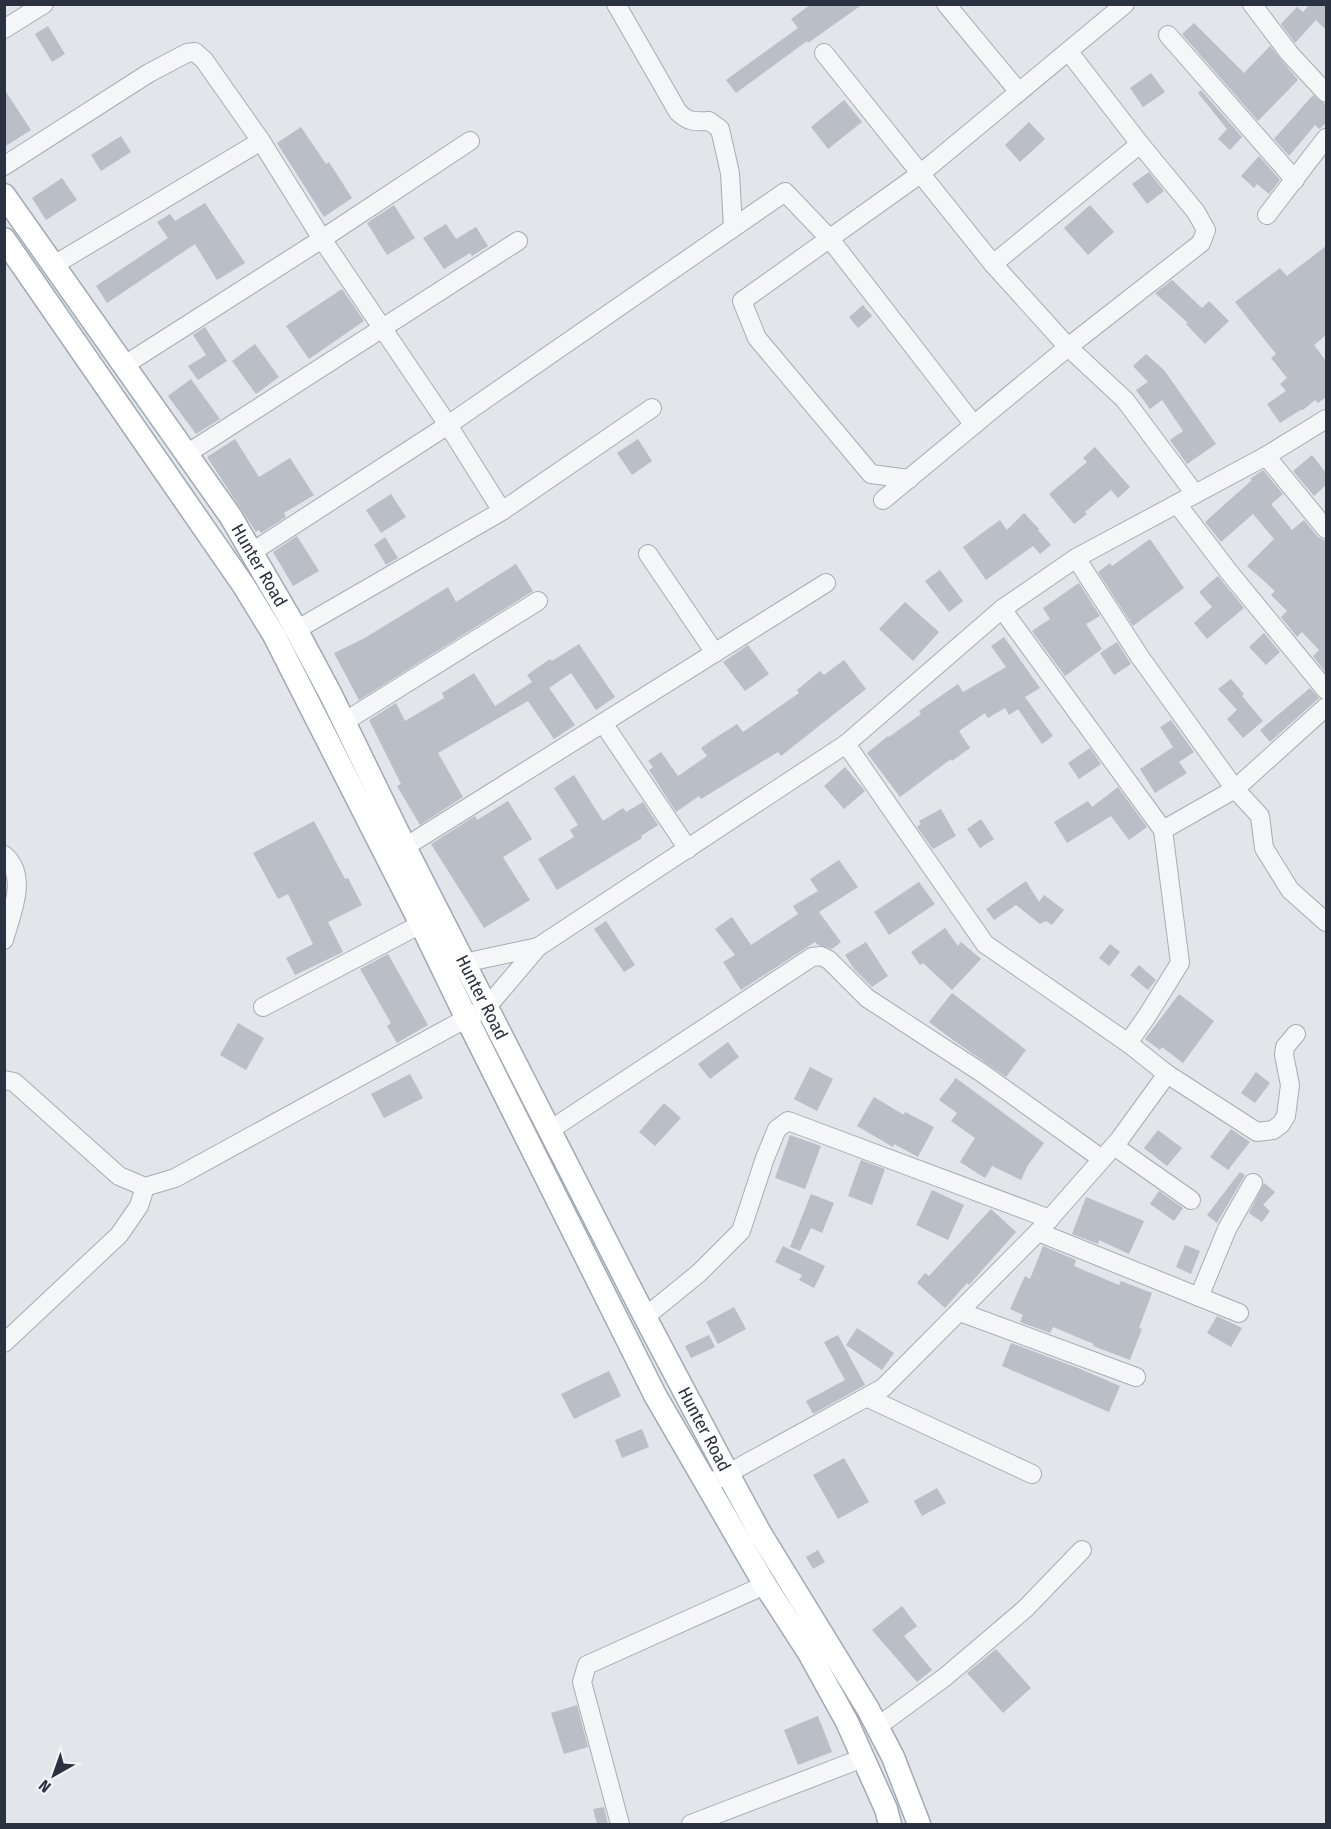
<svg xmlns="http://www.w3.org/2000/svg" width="1331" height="1829" font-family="'Fira Sans Condensed',sans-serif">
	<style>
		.building { fill: #b9bec7 }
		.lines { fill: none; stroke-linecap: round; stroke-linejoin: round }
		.minor-casing { stroke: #a7acb4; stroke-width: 20 }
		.major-casing { stroke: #a1a9b5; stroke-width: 25 }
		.minor { stroke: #f4f6f8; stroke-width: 18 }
		.major { stroke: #fff; stroke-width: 22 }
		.labels { text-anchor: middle; stroke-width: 5; stroke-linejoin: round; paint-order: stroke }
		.street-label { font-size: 18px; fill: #2a3241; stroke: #f1f4f7 }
	</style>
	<rect width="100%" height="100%" fill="#e2e5ea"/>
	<g class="building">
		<polygon points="811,4 863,4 808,43 807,41 736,93 726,80 798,28 791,19"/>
		<polygon points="1310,4 1326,4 1326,30 1316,20 1295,43 1281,24 1297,7 1303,12"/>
		<polygon points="1194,23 1244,73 1270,46 1298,80 1258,121 1182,34"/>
		<polygon points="48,26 65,54 52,62 35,34"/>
		<polygon points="1151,73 1165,92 1143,107 1130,88"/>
		<polygon points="4,89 31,130 4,147"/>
		<polygon points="1201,90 1242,137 1230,150 1218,139 1227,129 1198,93"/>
		<polygon points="1313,95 1326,105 1326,123 1319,129 1315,125 1289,156 1274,139"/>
		<polygon points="844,100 862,122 828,149 811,127"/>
		<polygon points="1029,122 1045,139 1020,162 1005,145"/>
		<polygon points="301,127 326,164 329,162 352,198 324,217 277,143"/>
		<polygon points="121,136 131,152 101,171 91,155"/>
		<polygon points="1259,156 1280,180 1269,194 1257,184 1254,188 1241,176"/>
		<polygon points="1149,172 1164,191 1147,204 1132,184"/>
		<polygon points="62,178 77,200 46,220 32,198"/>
		<polygon points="205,203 245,263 217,280 195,244 107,303 96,286 168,238 157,222 170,214 175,221"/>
		<polygon points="394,205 415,238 387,255 367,223"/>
		<polygon points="1090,205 1114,232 1088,255 1064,228"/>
		<polygon points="446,224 456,239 476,227 488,246 472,256 470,253 444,269 423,238"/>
		<polygon points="1326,246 1326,335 1314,345 1326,361 1326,397 1318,403 1315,400 1303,410 1302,409 1280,423 1267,404 1286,391 1280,384 1287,378 1271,358 1276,354 1235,302 1280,268 1287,276"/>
		<polygon points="1172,280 1202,308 1209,301 1229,321 1205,344 1186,324 1188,323 1155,293"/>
		<polygon points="342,289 364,321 309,359 286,326"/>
		<polygon points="863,305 872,316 858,328 849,317"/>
		<polygon points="205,327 227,361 198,380 188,366 206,355 193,335"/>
		<polygon points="255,344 279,377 256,394 232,361"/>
		<polygon points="1146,354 1164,370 1216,444 1187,464 1170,440 1183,431 1162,400 1150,409 1136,390 1148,382 1133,366"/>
		<polygon points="191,379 220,419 196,434 168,396"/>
		<polygon points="235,439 259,477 290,458 314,495 284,513 286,517 261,533 259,530 256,532 207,457"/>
		<polygon points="638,439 652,461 632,475 617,453"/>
		<polygon points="1095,447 1130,487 1118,498 1111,490 1085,512 1087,514 1074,524 1049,494 1087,462 1083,458"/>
		<polygon points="1312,455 1326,473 1326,485 1314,496 1293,471"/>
		<polygon points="1263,470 1283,494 1271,504 1292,530 1304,520 1318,537 1326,541 1326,673 1313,656 1319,650 1302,632 1297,637 1281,617 1287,611 1271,595 1275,591 1247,566 1274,539 1253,514 1221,542 1205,522 1252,480 1250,479"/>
		<polygon points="391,494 406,517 381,533 366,510"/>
		<polygon points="1024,513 1039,529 1038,530 1051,545 1040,554 1033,546 986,580 963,547 1000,520 1007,530"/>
		<polygon points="297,536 319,571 293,586 273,552"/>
		<polygon points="385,537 398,558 386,565 374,545"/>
		<polygon points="1150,539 1184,588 1133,626 1098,572 1110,563 1112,566"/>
		<polygon points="516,564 533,591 359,700 334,653 363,639 448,587 456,602"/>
		<polygon points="940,570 963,601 949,612 925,581"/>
		<polygon points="1218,576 1244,608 1207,639 1194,623 1212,607 1199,592"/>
		<polygon points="1079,583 1100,616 1086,624 1102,649 1065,676 1032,631 1050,619 1043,608"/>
		<polygon points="905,602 939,632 913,661 879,629"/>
		<polygon points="1264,633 1280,652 1266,665 1249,647"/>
		<polygon points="1004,637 1040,688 1025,697 1053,736 1042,744 1018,709 1009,715 1005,708 988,718 985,713 959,731 970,748 952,761 951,759 900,797 867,753 888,736 889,737 921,714 919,711 958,684 963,692 1006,667 991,646"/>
		<polygon points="1117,642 1131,664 1114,675 1100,653"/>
		<polygon points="579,644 615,697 596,710 571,673 549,688 575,725 554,739 528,701 438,753 463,797 420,825 397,786 401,784 369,720 396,703 405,721 444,698 442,693 474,673 495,706 532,682 527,675 550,659 552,661"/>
		<polygon points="748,645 769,674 745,691 723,662"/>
		<polygon points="844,660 866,689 781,756 778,752 701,799 699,796 676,812 649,770 653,767 648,761 661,752 678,776 707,756 701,748 712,740 737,724 743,732 799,693 797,690 820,671 824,675"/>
		<polygon points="1231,679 1244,694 1242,696 1263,721 1243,738 1227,719 1237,710 1218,689"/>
		<polygon points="1310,688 1319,698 1270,742 1260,730"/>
		<polygon points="1171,720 1194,752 1179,762 1187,773 1155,793 1140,769 1173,747 1160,727"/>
		<polygon points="1090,748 1101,764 1079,779 1068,763"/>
		<polygon points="845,767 865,791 844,809 824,786"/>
		<polygon points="574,775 603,821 623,808 626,812 643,802 658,825 641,836 642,838 557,890 538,859 574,837 570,830 578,825 554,788"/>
		<polygon points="1118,787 1147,827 1129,840 1111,816 1067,843 1054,822 1088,801 1092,807"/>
		<polygon points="508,801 532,839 503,857 530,900 484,928 431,844 475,816 477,820"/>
		<polygon points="941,809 956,836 933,849 917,827 921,824 919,821"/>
		<polygon points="981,819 994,839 980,848 967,829"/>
		<polygon points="314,821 345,879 348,878 362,905 328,922 343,952 295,975 286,958 313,944 288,894 278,899 253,853"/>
		<polygon points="839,860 858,887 819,912 841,942 832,949 818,945 815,942 741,990 723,962 735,955 715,929 732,917 751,945 798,914 793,906 818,891 810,879"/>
		<polygon points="1026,881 1039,902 1044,895 1064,910 1052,925 1046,921 1040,924 1016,905 994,920 986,909"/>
		<polygon points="919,882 935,904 889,935 874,912"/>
		<polygon points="606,921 635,965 624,972 594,929"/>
		<polygon points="945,928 958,946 961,942 981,959 952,990 923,963 920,965 911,952"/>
		<polygon points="866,942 888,976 872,987 854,969 845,955"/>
		<polygon points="1110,944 1120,952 1109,966 1099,958"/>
		<polygon points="388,954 428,1025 397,1043 387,1026 391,1023 360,969"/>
		<polygon points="1139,965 1156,980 1148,990 1130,975"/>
		<polygon points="952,993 1026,1050 1006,1077 953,1040 929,1022"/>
		<polygon points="1179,994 1214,1021 1183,1063 1162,1047 1160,1050 1145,1039"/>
		<polygon points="238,1023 264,1038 246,1070 220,1055"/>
		<polygon points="728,1042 739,1057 710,1079 698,1064"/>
		<polygon points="810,1067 833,1079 817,1111 794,1099"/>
		<polygon points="1256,1072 1270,1083 1255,1103 1241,1093"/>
		<polygon points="410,1074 423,1098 384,1118 371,1094"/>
		<polygon points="956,1078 1044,1143 1028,1165 1021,1180 992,1166 985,1178 960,1162 975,1138 951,1121 957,1113 939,1100"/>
		<polygon points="874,1097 904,1115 905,1112 934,1127 918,1157 894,1144 893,1147 857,1126"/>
		<polygon points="664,1103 681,1118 655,1146 639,1132"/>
		<polygon points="1231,1129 1250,1142 1228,1170 1210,1157"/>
		<polygon points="1158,1130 1182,1148 1167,1166 1144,1148"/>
		<polygon points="790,1135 821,1146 805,1189 775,1178"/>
		<polygon points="861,1160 885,1169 872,1205 848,1196"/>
		<polygon points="1240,1172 1245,1175 1217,1223 1207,1215"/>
		<polygon points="1264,1183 1275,1192 1263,1205 1270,1211 1262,1222 1249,1213"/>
		<polygon points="932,1190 964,1205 948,1240 916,1225"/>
		<polygon points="1159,1191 1183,1208 1174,1221 1150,1204"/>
		<polygon points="811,1194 834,1203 822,1233 811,1228 800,1251 790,1247"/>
		<polygon points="1086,1197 1144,1221 1129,1254 1099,1240 1098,1244 1072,1234"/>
		<polygon points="991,1209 1016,1232 969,1285 967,1283 945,1308 917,1283 925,1273 929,1276"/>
		<polygon points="1185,1245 1200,1251 1191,1274 1176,1267"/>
		<polygon points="783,1246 825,1266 814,1288 799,1280 802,1275 775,1262"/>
		<polygon points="1043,1246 1076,1260 1074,1266 1119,1285 1121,1281 1152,1293 1139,1328 1142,1329 1130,1360 1093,1346 1094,1344 1053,1327 1050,1333 1020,1322 1023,1315 1010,1309 1025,1276 1030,1279"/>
		<polygon points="734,1307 746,1329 718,1344 706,1322"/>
		<polygon points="1217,1316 1242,1328 1231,1347 1207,1333"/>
		<polygon points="857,1328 894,1353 882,1370 846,1345"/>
		<polygon points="709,1335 715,1347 691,1358 685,1346"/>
		<polygon points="838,1335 865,1385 813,1414 806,1401 845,1380 824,1342"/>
		<polygon points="1011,1343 1078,1368 1120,1386 1109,1412 1002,1366"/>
		<polygon points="609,1371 621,1396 574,1419 561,1394"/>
		<polygon points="642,1429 649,1447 622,1458 615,1440"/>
		<polygon points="844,1458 869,1502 838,1519 813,1475"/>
		<polygon points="937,1488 946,1503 922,1516 914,1501"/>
		<polygon points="818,1550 825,1562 813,1569 806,1557"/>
		<polygon points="902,1606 917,1626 904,1636 932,1670 917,1682 872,1630"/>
		<polygon points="996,1649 1031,1688 1003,1713 967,1673"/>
		<polygon points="577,1705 588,1747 564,1754 551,1713"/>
		<polygon points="818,1716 832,1752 798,1765 784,1730"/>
		<polygon points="604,1807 608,1824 597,1824 593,1809"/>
	</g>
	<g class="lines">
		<defs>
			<g id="minor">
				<path d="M616,4L678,112C688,122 695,122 709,121L720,129L730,173L733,228"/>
				<polyline points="946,4 1019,92"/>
				<polyline points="1252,4 1289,53 1326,93"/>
				<polyline points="4,29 44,4"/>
				<polyline points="1168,35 1295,180"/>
				<polyline points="824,53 993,264 1068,347 1125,400 1195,494"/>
				<polyline points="4,166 149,73 187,53 195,52 204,60 261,141 322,239 448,425 502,511 652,408"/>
				<polyline points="1267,215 1326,138"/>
				<polyline points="993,264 1140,144"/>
				<polyline points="54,265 261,141"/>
				<polyline points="123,366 322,239 470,141"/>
				<polyline points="185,455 518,241"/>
				<polyline points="1266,456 1326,529"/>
				<polyline points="909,479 871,474 757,338 742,301 920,174 1125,4"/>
				<polyline points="883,500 1068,347 1201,243 1206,230 1196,212 1140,144 1069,52"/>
				<polyline points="1177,504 1229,572 1326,690"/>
				<polyline points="252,552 448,425 785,192 830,239 974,425"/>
				<polyline points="648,554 715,653"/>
				<polyline points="1076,558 1140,657 1235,789 1260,816 1264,848 1290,890 1326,922"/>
				<polyline points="1002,609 1163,830"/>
				<polyline points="296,630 502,511"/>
				<polyline points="344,722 538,601"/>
				<polyline points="603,723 688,849"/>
				<polyline points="846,744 985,944 1128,1043 1167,1074"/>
				<polyline points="405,847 826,583"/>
				<path d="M4,855C29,876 11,914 4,940"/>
				<polyline points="453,968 464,963 538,947"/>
				<polyline points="263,1007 421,924"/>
				<polyline points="1128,1043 1147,1016 1180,963 1163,830 1235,789 1326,707"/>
				<polyline points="4,1080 14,1082 119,1176 145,1187 175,1178 487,1007 538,947 846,744 1002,609 1076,558 1266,456 1326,419"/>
				<polyline points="550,1130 812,957 821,956 829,960 867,998 982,1073 1102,1159"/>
				<polyline points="1114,1146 1191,1200"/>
				<polyline points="1038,1232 1239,1313"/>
				<polyline points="1199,1297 1227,1229 1253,1183"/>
				<polyline points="960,1312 1136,1377"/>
				<polyline points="645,1317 699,1273 741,1231 765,1158 777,1129 788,1121 1050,1219"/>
				<polyline points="4,1343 119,1235 139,1206 145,1187"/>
				<polyline points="868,1398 1032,1474"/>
				<polyline points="707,1485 883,1388 1038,1232 1119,1140 1167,1074 1257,1132 1273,1130 1281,1124 1286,1116 1290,1085 1284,1055 1285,1047 1296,1034"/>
				<polyline points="877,1727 945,1677 1025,1609 1082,1550"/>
				<polyline points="620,1824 582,1682 587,1665 765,1585"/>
				<polyline points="691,1824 863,1758"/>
			</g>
			<g id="major">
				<path id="s1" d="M4,195L231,517L292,622L331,695L405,847L645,1317L728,1474L760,1533L868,1709L893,1757L919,1824"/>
				<polyline points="4,239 244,586 274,635 421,924 467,1019 655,1395 765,1585 809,1653 847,1722 886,1809 890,1824"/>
			</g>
		</defs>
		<use href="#minor" class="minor-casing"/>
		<use href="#major" class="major-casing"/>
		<use href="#minor" class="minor"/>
		<use href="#major" class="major"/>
	</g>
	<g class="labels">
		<g class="street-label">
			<text dy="6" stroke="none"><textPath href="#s1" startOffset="450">Hunter Road</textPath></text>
			<text dy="6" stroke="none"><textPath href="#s1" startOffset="936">Hunter Road</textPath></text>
			<text dy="6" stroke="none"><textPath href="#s1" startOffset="1422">Hunter Road</textPath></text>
		</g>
	</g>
	<rect width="1331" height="1829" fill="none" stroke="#2a3241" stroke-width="12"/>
	<g transform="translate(54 1775) rotate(220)" stroke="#f1f4f7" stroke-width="4.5" paint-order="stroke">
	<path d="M0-4.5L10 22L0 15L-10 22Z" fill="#2a3241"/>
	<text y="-9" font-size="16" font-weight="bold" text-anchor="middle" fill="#2a3241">N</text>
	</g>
</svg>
